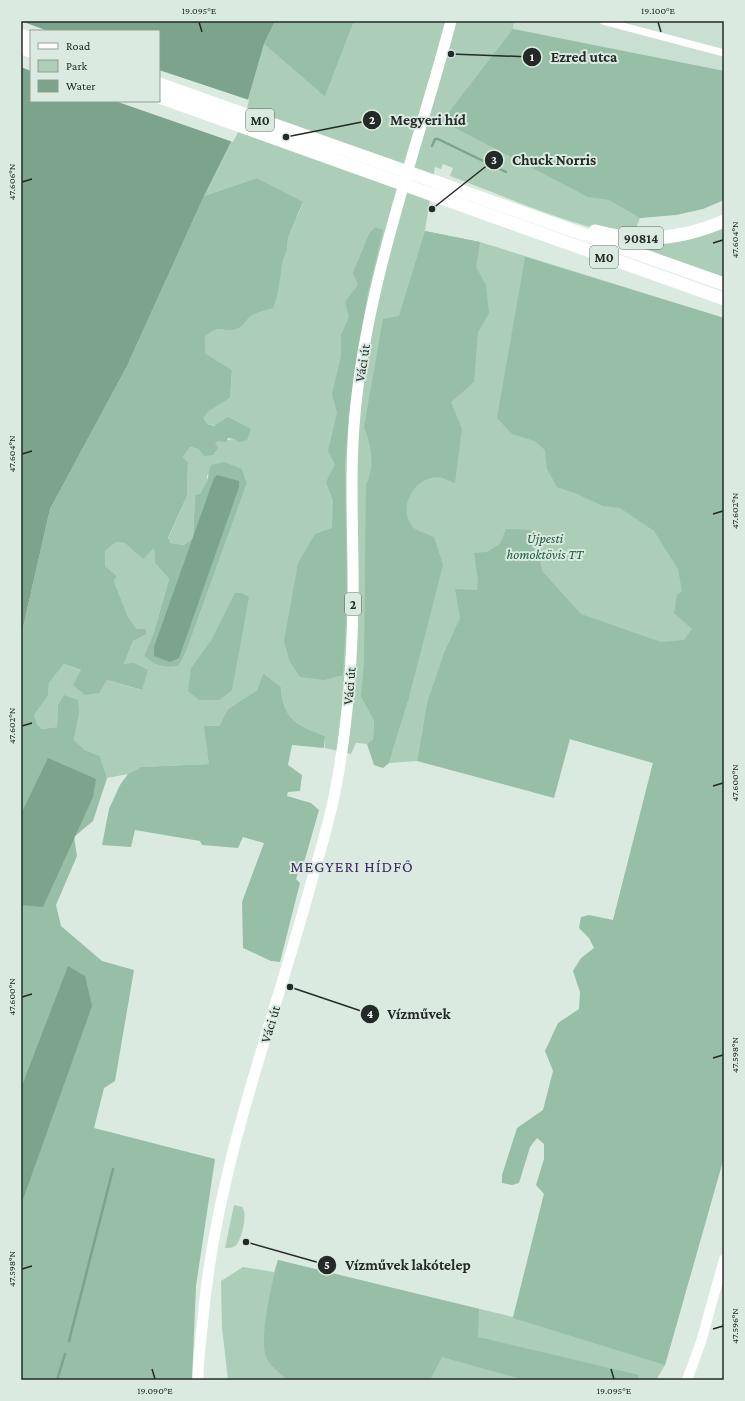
<svg xmlns="http://www.w3.org/2000/svg" width="745" height="1401" font-family="'Crimson Pro',serif">
	<style>
		.built { fill: #c9dfd2 }
		.green { fill: #acceb9 }
		.forest { fill: #97bea7 }
		.water { fill: #7ca38c; fill-rule: evenodd }
		.pier { fill: #daeae0 }
		.lines { fill: none; stroke-linecap: round; stroke-linejoin: round }
		.stream { stroke: #7ca38c; stroke-width: 2.5 }
		.street { stroke: #fff; stroke-width: 7 }
		.secondary { stroke: #fff; stroke-width: 10 }
		.primary { stroke: #fff; stroke-width: 11 }
		.highway { stroke: #fff; stroke-width: 13 }
		.ticks { fill: none; stroke: #242a27; stroke-width: 1.5 }
		.labels { text-anchor: middle; stroke-width: 4; stroke-linejoin: round; paint-order: stroke }
		.shield { fill: #daeae0; stroke: #5b645e; stroke-width: 1 }
		.shield-label { font-size: 13px; font-weight: bold; fill: #242a27 }
		.street-label { font-size: 14px; fill: #242a27; stroke: #daeae0 }
		.park-label { font-size: 14px; font-style: italic; fill: #1b5c3d; stroke: #daeae0 }
		.quarter-label { font-size: 16px; letter-spacing: 1px; fill: #3f2863; stroke: #daeae0 }
		.leader { fill: none; stroke: #242a27; stroke-width: 1.5 }
		.callout-dot { fill: #242a27; stroke: #daeae0; stroke-width: 1.5 }
		.mark-label { font-size: 12px; text-anchor: middle; font-weight: bold; fill: #fff }
		.callout-label { font-size: 15px; text-anchor: middle; font-weight: bold; fill: #242a27; stroke: #daeae0; stroke-width: 4; stroke-linejoin: round; paint-order: stroke }
		.neatline { fill: none; stroke: #242a27; stroke-width: 1.5 }
		.ticks-label { font-size: 10px; text-anchor: middle; fill: #242a27 }
	</style>
	<rect width="100%" height="100%" fill="#daeae0"/>
	<polygon class="built" points="514,21 724,21 724,71 513,29"/>
	<g class="green">
		<path d="M354,21H514L513,29L724,71V200C697,212 670,215 640,218L633,236C570,227 510,198 450,176L453,168L443,164L441,169L435,167L425,231L480,242L724,318V1157L665,1365L656,1380H228L222,1328L221,1281L243,1267L274,1272L278,1260L513,1317L653,763L570,739L427,703L417,761L389,763L408,701L362,696L374,721L373,739L367,744L356,743L351,754L325,748V736C297,725 283,720 281,687L263,673L257,690L228,709L219,726L209,764L141,767L128,774L107,778L100,756L85,750L74,740L79,714L58,705L57,727L42,729L37,724L34,715L48,696L49,683L64,664L107,680L141,690L124,664L133,641L145,634V629H137L128,617L114,581L117,576L105,566V551L116,542L125,543L143,558L154,548L155,563L169,579L154,632L144,656L179,665L186,652L247,483L242,469L207,475V481L200,495H195L193,538L184,545L170,543L168,539L187,496L188,462L183,457L190,447L199,449L219,441L234,439L251,429C237,422 222,428 207,424L202,418L208,412L230,398L232,370L205,353V337C218,325 220,331 233,330C243,329 244,322 250,317C255,313 266,310 273,307L283,260L287,251L288,238L303,203L257,178L204,196L242,120L264,44L325,97Z"/>
		<path d="M724,227V278L637,246L638,244C668,247 697,239 724,227Z"/>
		<path d="M234,1205L242,1207C248,1214 242,1237 237,1244C234,1248 229,1248 225,1248Z"/>
	</g>
	<g class="forest">
		<polygon points="275,21 354,21 325,97 264,44"/>
		<polygon points="513,29 724,71 724,200 703,209 676,215 640,218 609,200 588,197 442,121"/>
		<path d="M257,178L303,202L288,238L287,251L283,260L277,296L273,308C266,310 255,313 250,317C244,322 243,329 233,330C220,331 218,325 205,337V353L232,370L230,398L208,412L203,418L207,424L214,426L228,417L251,429L247,440L239,442L234,439L228,438L226,442L219,441L215,443L218,448L213,455L204,456L199,449L190,447L183,457L188,462L187,496L168,538L170,543L184,545L193,538L195,495L200,494L207,481L211,465L224,462L242,469L247,483L186,652L179,665C165,669 155,665 144,656L154,632L169,579L155,563L154,548L143,559L125,543L116,542L105,551V566L117,576L114,581L128,617L137,629H145L146,634L133,641L124,664L134,663L148,670L142,690L107,680L99,693L85,695L73,685L81,670L64,664L49,683L48,696L34,715L37,724L42,729L57,727L58,705L64,695L78,700L79,714L74,740L85,750L100,756L107,778L93,821L74,837L77,856L56,905L61,926L102,961L134,970L115,1081L104,1088L94,1128L215,1159L196,1286L192,1380H21V636L50,509L127,366L204,196Z"/>
		<polygon points="375,227 383,230 367,297 349,412 345,464 347,602 343,675 324,680 300,677 290,662 284,641 298,563 315,534 332,528 333,501 326,482 335,464 328,451 337,413 332,394 341,357 341,335 349,317 345,302 358,285 353,273 369,234"/>
		<path d="M425,231L480,242L476,267L486,285L489,313L478,332L474,382L451,402L462,429L455,483C449,481 442,477 437,477C413,478 396,510 414,528C419,532 429,534 434,537L443,565L408,701L389,763L383,768L374,765L367,744L373,739L374,721L361,696L364,664L366,485C375,466 372,447 364,427L383,319L399,316Z"/>
		<polygon points="525,257 724,318 724,1157 665,1365 513,1318 544,1194 536,1185 544,1159 544,1144 537,1138 530,1147 519,1183 512,1185 502,1183 502,1175 517,1128 543,1110 553,1071 545,1051 558,1023 579,1009 580,992 573,971 581,958 594,948 589,938 579,928 581,917 589,915 613,920 653,763 570,739 554,798 417,761 427,703 444,653 460,618 455,589 477,590 478,580 474,553 487,552 500,544 506,529 533,530 542,571 581,614 661,642 684,640 692,629 674,613 677,595 682,591 678,569 654,531 620,508 603,506 577,494 557,487 547,469 545,450 535,441 512,434 497,418"/>
		<polygon points="235,593 241,593 249,597 232,690 219,700 199,700 188,691 191,668 211,641"/>
		<path d="M263,673L281,687C283,720 297,725 325,736L324,748L292,745L288,765L302,775L300,791L288,792L287,796L311,803L319,810L303,866L300,868L296,879L300,883L280,962L271,961L243,948L242,902L264,843L243,837L238,848L202,845L200,841L135,830L131,847L102,845L109,809L120,785L128,774L141,767L209,764L204,726H219L228,709L257,690Z"/>
		<path d="M278,1260L479,1309L478,1337L639,1375L637,1380H524L442,1357L430,1380H287C281,1374 269,1365 266,1357C259,1337 272,1282 278,1260Z"/>
	</g>
	<g class="water">
		<path d="M21,21H275L264,44L242,120L204,196L127,366L50,509L21,636ZM31,31H159V101H31Z"/>
		<polygon points="217,475 239,481 239,487 179,658 170,662 154,656 154,647 214,478"/>
		<polygon points="48,758 96,779 93,797 43,907 21,905 21,814"/>
		<polygon points="68,966 85,976 92,1006 21,1205 21,1088"/>
	</g>
	<g class="pier">
		<polygon points="21,21 48,31 31,31 31,71 21,67"/>
		<polygon points="159,70 249,100 244,121 233,142 115,101 159,101"/>
	</g>
	<g class="lines">
		<g class="stream">
			<polyline points="432,146 435,139 438,139 506,172"/>
			<polyline points="604,249 605,249"/>
			<polyline points="69,1341 113,1169"/>
			<polyline points="57,1380 65,1354"/>
		</g>
		<polyline class="street" points="603,21 724,53"/>
		<polyline class="secondary" points="687,1380 701,1342 724,1259"/>
		<path class="primary" d="M198,1380C198,1359 201,1339 203,1318C216,1173 268,1037 307,898C316,864 327,831 334,797C347,733 352,668 353,602C354,540 349,477 355,414C367,280 417,150 451,21"/>
		<g class="highway">
			<polyline points="21,35 31,39"/>
			<polyline points="21,48 31,51"/>
			<polyline points="159,84 724,284"/>
			<polyline points="159,97 724,299"/>
			<path d="M595,231C639,243 683,239 724,221"/>
		</g>
	</g>
	<path class="ticks" d="M199,22L202,32M658,22L661,32M22,182L32,179M713,243L723,240M22,454L32,451M713,514L723,511M22,726L32,723M713,786L723,783M22,997L32,994M713,1058L723,1055M22,1269L32,1266M713,1329L723,1326M152,1369L155,1379M611,1369L614,1379"/>
	<g class="labels">
		<g class="shield">
			<rect x="246" y="109" width="28" height="22" rx="3"/>
			<rect x="619" y="227" width="44" height="22" rx="3"/>
			<rect x="590" y="246" width="28" height="22" rx="3"/>
			<rect x="345" y="593" width="16" height="22" rx="3"/>
		</g>
		<g class="shield-label">
			<text x="260" y="125">M0</text>
			<text x="641" y="243">90814</text>
			<text x="604" y="262">M0</text>
			<text x="353" y="609">2</text>
		</g>
		<g class="street-label">
			<text transform="translate(362 363) rotate(-81)" y="5">Váci út</text>
			<text transform="translate(349 686) rotate(-85)" y="5">Váci út</text>
			<text transform="translate(270 1024) rotate(-73)" y="5">Váci út</text>
		</g>
		<g class="park-label">
			<text x="545" y="543">Újpesti<tspan x="545" dy="16">homoktövis TT</tspan></text>
		</g>
		<g class="quarter-label">
			<text x="352" y="872">MEGYERI HÍDFŐ</text>
		</g>
	</g>
	<path class="leader" d="M451 54L532 57M286 137L372 120M432 209L494 160M290 987L370 1014M246 1242L327 1265"/>
	<g class="callout-dot">
		<circle cx="451" cy="54" r="4"/>
		<circle cx="286" cy="137" r="4"/>
		<circle cx="432" cy="209" r="4"/>
		<circle cx="290" cy="987" r="4"/>
		<circle cx="246" cy="1242" r="4"/>
		<circle cx="532" cy="57" r="10"/>
		<circle cx="372" cy="120" r="10"/>
		<circle cx="494" cy="160" r="10"/>
		<circle cx="370" cy="1014" r="10"/>
		<circle cx="327" cy="1265" r="10"/>
	</g>
	<g class="mark-label">
		<text x="532" y="61">1</text>
		<text x="372" y="124">2</text>
		<text x="494" y="164">3</text>
		<text x="370" y="1018">4</text>
		<text x="327" y="1269">5</text>
	</g>
	<g class="callout-label">
		<text x="584" y="62">Ezred utca</text>
		<text x="428" y="125">Megyeri híd</text>
		<text x="554" y="165">Chuck Norris</text>
		<text x="419" y="1019">Vízművek</text>
		<text x="408" y="1270">Vízművek lakótelep</text>
	</g>
	<rect width="745" height="1401" fill="none" stroke="#daeae0" stroke-width="44"/>
	<rect x="30" y="30" width="130" height="72" fill="#daeae0" stroke="#919d96"/>
	<rect x="38" y="43" width="20" height="6" fill="#ffffff" stroke="#919d96"/>
	<text x="66" y="50" font-size="12" fill="#242a27">Road</text>
	<rect x="38" y="60" width="20" height="12" fill="#acceb9" stroke="#919d96"/>
	<text x="66" y="70" font-size="12" fill="#242a27">Park</text>
	<rect x="38" y="80" width="20" height="12" fill="#7ca38c" stroke="#919d96"/>
	<text x="66" y="90" font-size="12" fill="#242a27">Water</text>
	<rect x="22" y="22" width="701" height="1357" class="neatline"/>
	<g class="ticks-label">
		<text x="199" y="14">19.095°E</text>
		<text x="658" y="14">19.100°E</text>
		<text transform="translate(11 182) rotate(-90)" y="4">47.606°N</text>
		<text transform="translate(734 240) rotate(-90)" y="4">47.604°N</text>
		<text transform="translate(11 454) rotate(-90)" y="4">47.604°N</text>
		<text transform="translate(734 511) rotate(-90)" y="4">47.602°N</text>
		<text transform="translate(11 726) rotate(-90)" y="4">47.602°N</text>
		<text transform="translate(734 783) rotate(-90)" y="4">47.600°N</text>
		<text transform="translate(11 997) rotate(-90)" y="4">47.600°N</text>
		<text transform="translate(734 1055) rotate(-90)" y="4">47.598°N</text>
		<text transform="translate(11 1269) rotate(-90)" y="4">47.598°N</text>
		<text transform="translate(734 1326) rotate(-90)" y="4">47.596°N</text>
		<text x="155" y="1394">19.090°E</text>
		<text x="614" y="1394">19.095°E</text>
	</g>
</svg>
